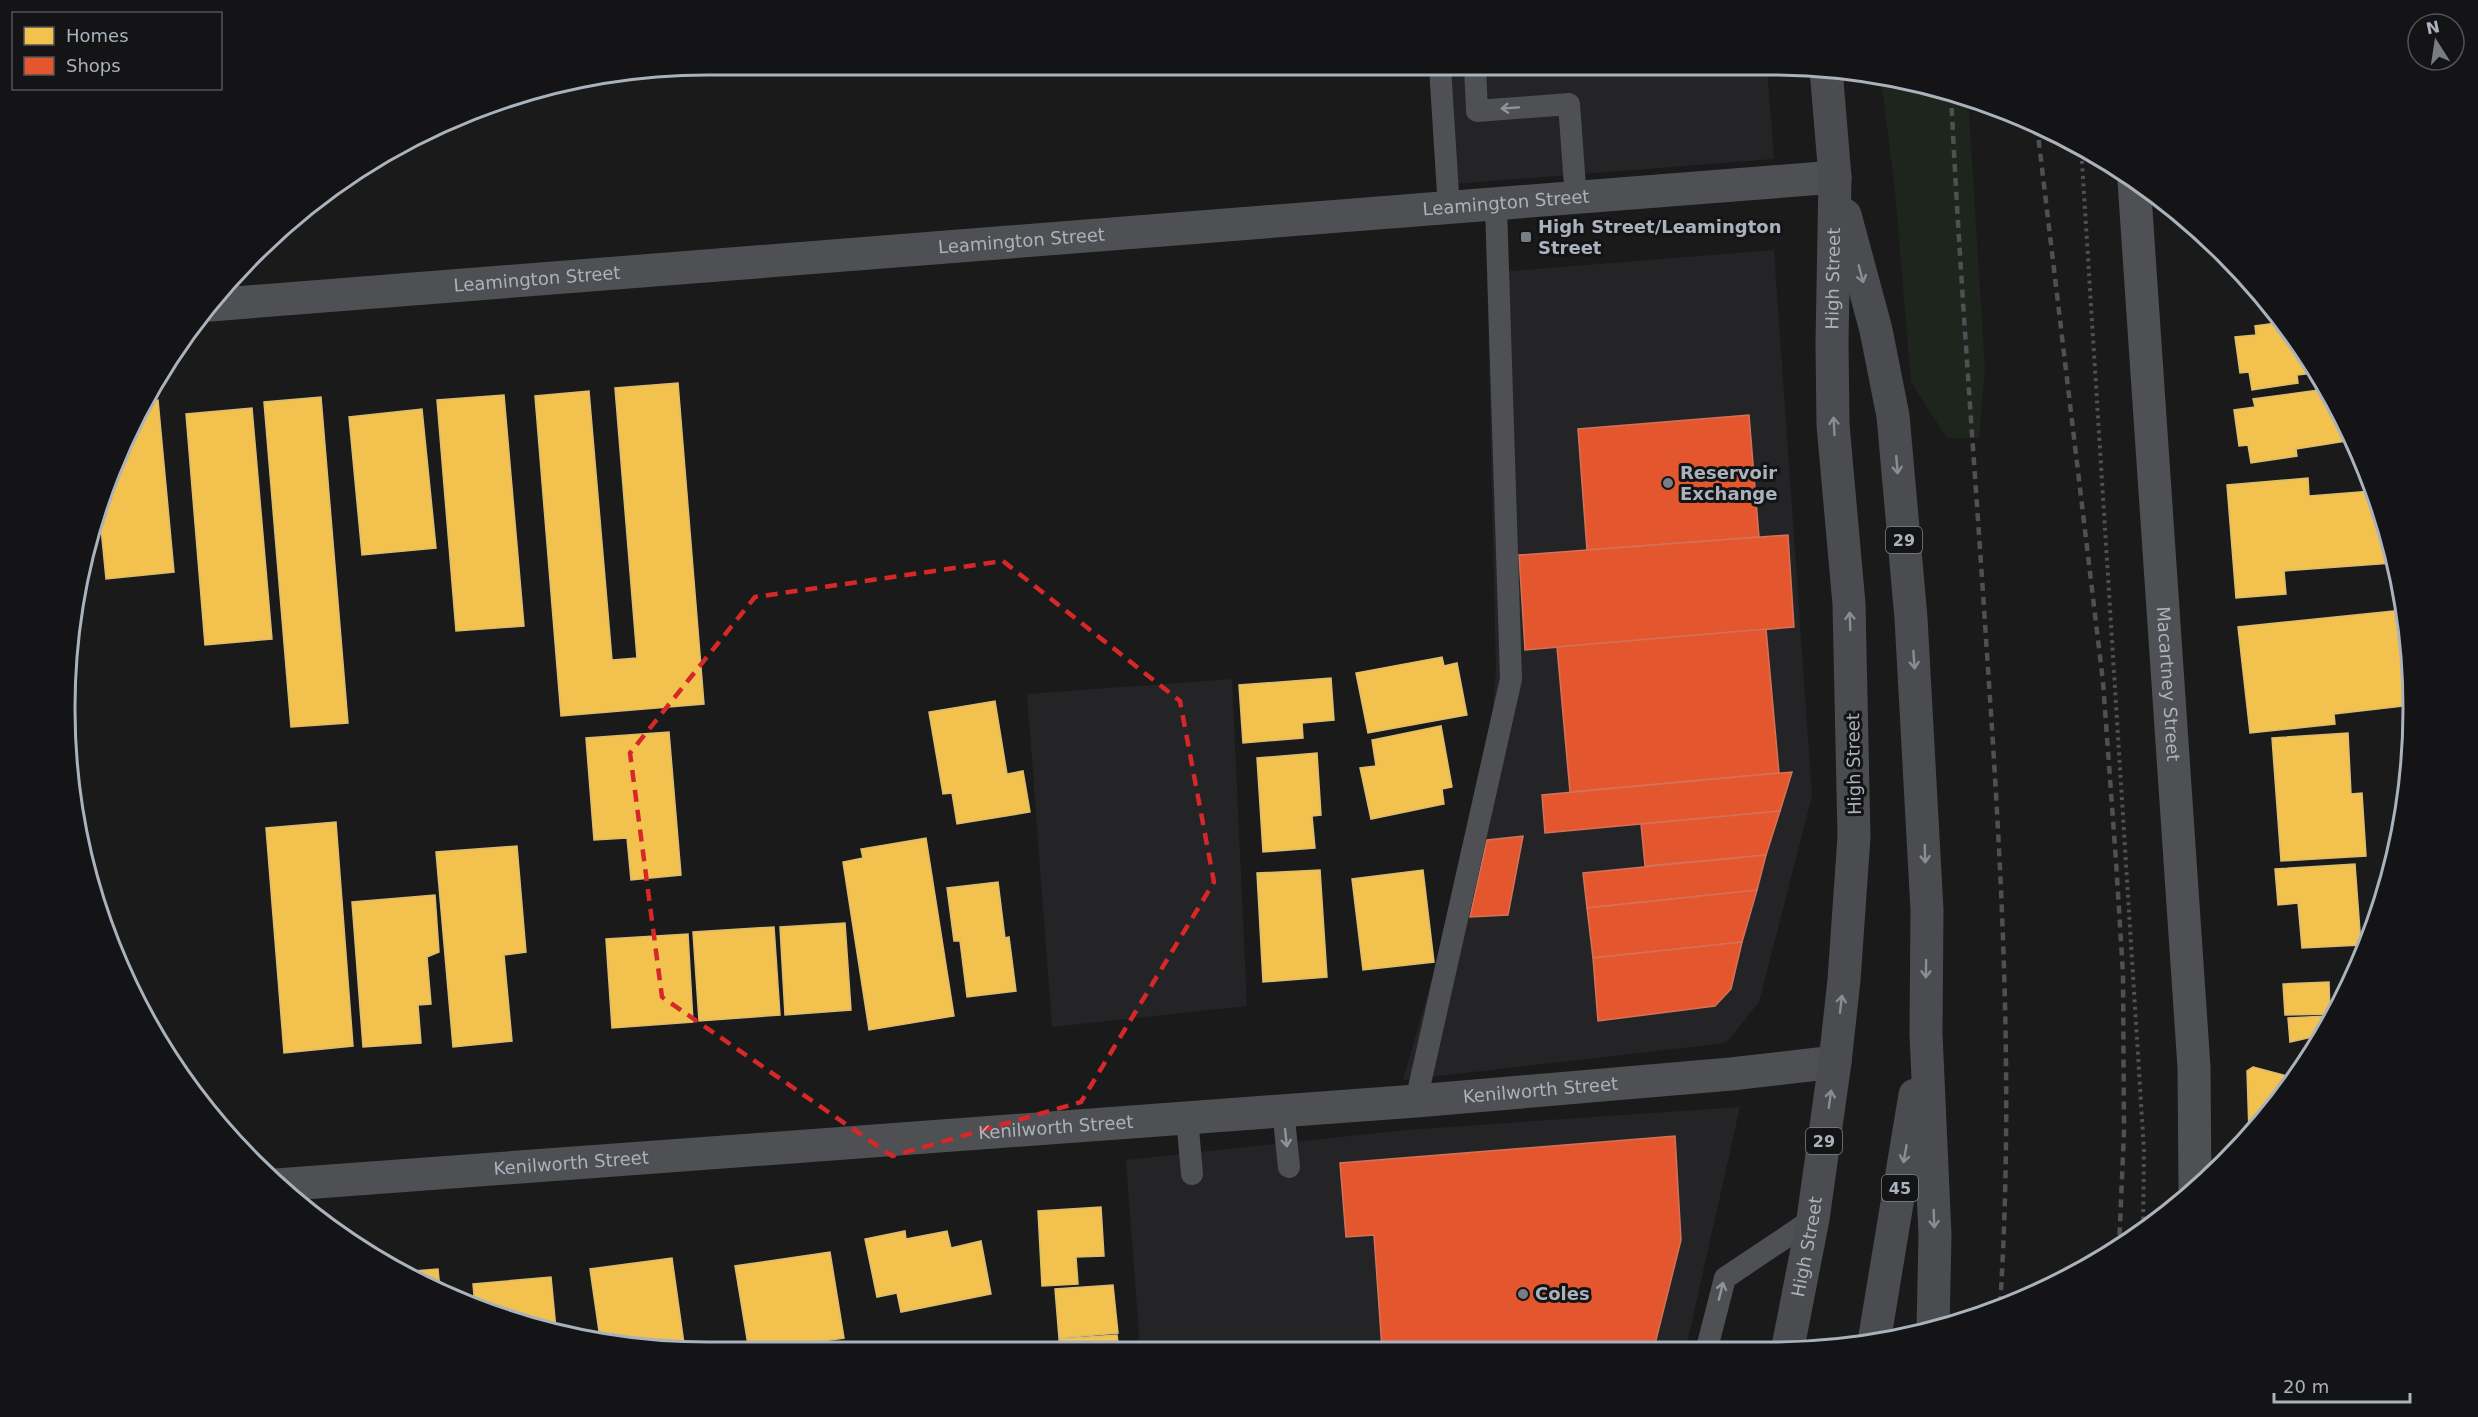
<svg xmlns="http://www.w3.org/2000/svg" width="2478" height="1417" font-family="'DejaVu Sans',sans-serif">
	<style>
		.built { fill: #242426 }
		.green { fill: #1d251d }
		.homes { fill: #f2c14e; stroke: #dcbc6f; stroke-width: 1.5 }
		.shops { fill: #e4572e; stroke: #d37259; stroke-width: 1.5 }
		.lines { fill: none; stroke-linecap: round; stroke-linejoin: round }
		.path { stroke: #505155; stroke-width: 4; stroke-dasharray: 3 4.5; stroke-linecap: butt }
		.lane { stroke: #4e5053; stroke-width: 22 }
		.street { stroke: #4e5053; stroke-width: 33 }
		.primary { stroke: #4b4c4f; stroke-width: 33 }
		.rail { stroke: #4e5052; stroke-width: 4.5; stroke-dasharray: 8 6; stroke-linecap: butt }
		.oneway { stroke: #8e959c }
		.oneway2 { stroke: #898e96 }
		.marked { fill: none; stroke: #d62828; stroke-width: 4.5; stroke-dasharray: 12 8; stroke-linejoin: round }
		.poi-dot { fill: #787d83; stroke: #141416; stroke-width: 2 }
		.labels { text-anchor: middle; stroke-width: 6; stroke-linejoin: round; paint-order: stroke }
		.shield { fill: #141416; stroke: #7d838a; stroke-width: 1.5 }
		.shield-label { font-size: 16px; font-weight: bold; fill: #aab2bc }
		.street-label { font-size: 18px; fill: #aab2bc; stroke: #141416 }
		.poi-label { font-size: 18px; font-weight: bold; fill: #aab2bc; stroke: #141416; text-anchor: start }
		.rim { fill: none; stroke: #aab2bc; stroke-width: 3 }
	</style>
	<rect width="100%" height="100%" fill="#1a1a1a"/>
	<g class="built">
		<polygon points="1767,66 1774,159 1440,185 1434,67"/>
		<polygon points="1774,250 1812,796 1759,1002 1726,1043 1403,1080 1486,790 1496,670 1487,273"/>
		<polygon points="1232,679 1247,1006 1052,1027 1027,694"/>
		<polygon points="1740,1107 1686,1348 1140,1349 1126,1160 1406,1130"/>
	</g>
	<polygon class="green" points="1881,80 1968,97 1985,369 1979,438 1947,438 1911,382 1895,190"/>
	<g class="homes">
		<polygon points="2284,322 2315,373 2297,375 2298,383 2252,390 2249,372 2240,373 2235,337 2256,335 2255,326"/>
		<polygon points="678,383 704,704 561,716 535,396 589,391 612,660 637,658 615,388"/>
		<polygon points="2326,389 2347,424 2353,440 2296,449 2297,456 2251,463 2248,445 2239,446 2234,410 2255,407 2253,399"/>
		<polygon points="504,395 524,626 456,631 437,400"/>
		<polygon points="321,397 348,723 291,727 264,402"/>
		<polygon points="158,400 174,572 106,579 99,508 131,424 144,402"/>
		<polygon points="252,408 272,639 205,645 186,414"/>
		<polygon points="422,409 436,548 362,555 349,417"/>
		<polygon points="2308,478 2309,496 2372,491 2392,542 2398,582 2395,582 2393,563 2284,571 2286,594 2236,598 2227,485"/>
		<polygon points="2403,610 2412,667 2411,705 2334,714 2335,724 2250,733 2238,627"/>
		<polygon points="1442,657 1444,666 1457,663 1467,715 1368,733 1356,673"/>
		<polygon points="1331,678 1334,720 1302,723 1303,738 1243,743 1239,685"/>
		<polygon points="995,701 1007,774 1023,771 1030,812 957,824 952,793 943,794 929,712"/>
		<polygon points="1441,726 1452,787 1442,789 1444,804 1371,819 1360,768 1376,766 1372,740"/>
		<polygon points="669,732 681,875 631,880 627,838 594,840 586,738"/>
		<polygon points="2348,733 2351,794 2362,793 2366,856 2281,861 2272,738"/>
		<polygon points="1317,753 1321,815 1312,816 1315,848 1263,852 1257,758"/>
		<polygon points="336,822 353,1046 284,1053 266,828"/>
		<polygon points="926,838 954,1016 869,1030 843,862 863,858 861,849"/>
		<polygon points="517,846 526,952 504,955 512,1041 453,1047 436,852"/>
		<polygon points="2355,864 2361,945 2302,948 2298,903 2278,905 2275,869"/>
		<polygon points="1320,870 1327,977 1263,982 1257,873"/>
		<polygon points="1423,870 1434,962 1363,970 1352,879"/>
		<polygon points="998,882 1005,938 1009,937 1016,991 967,997 960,941 954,941 947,888"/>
		<polygon points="435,895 439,952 427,957 431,1004 418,1005 421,1043 363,1047 352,902"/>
		<polygon points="845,923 851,1010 785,1015 780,927"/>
		<polygon points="774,927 780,1015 699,1021 693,932"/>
		<polygon points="688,934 693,1022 612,1028 606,939"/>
		<polygon points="2329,982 2330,1014 2285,1015 2283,984"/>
		<polygon points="2328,1016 2327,1031 2307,1057 2312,1037 2290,1042 2288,1018"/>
		<polygon points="2253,1067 2291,1077 2249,1132 2247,1071"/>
		<polygon points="1101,1207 1104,1256 1076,1257 1078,1284 1042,1286 1038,1211"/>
		<polygon points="905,1231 906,1239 947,1231 951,1248 981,1241 991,1294 901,1312 897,1293 877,1297 865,1239"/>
		<polygon points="830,1252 844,1338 749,1351 735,1266"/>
		<polygon points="672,1258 685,1351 667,1351 600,1338 590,1269"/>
		<polygon points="438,1269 440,1290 400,1272"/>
		<polygon points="551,1277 556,1329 502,1318 475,1306 473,1284"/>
		<polygon points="1113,1285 1118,1333 1059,1338 1055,1289"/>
		<polygon points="1117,1335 1119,1350 1060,1350 1059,1339"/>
	</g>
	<g class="shops">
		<polygon points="1749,415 1759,537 1587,550 1578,429"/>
		<polygon points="1788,535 1794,627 1525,650 1519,555"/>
		<polygon points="1766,629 1779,773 1570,792 1557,647"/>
		<polygon points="1792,772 1780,811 1545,833 1542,795"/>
		<polygon points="1780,811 1766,855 1645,866 1641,824"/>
		<polygon points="1523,836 1508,915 1470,917 1487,840"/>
		<polygon points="1766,855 1757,890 1587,908 1583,873"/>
		<polygon points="1757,890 1742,942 1593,958 1587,908"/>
		<polygon points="1742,942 1731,989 1715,1006 1598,1021 1593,958"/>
		<polygon points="1675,1136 1681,1240 1654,1348 1382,1349 1374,1235 1346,1237 1340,1163"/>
	</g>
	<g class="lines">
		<polyline class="path" points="2081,146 2144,1151 2143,1231"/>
		<g class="lane">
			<polyline points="1440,67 1449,209"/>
			<polyline points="1475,67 1477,111 1569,104 1576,200"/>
			<polyline points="1416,1101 1511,679 1496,206"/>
			<polyline points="1283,1110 1289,1167"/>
			<polyline points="1187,1118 1192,1174"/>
			<polyline points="1707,1348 1725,1278 1813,1219"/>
		</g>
		<g class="street">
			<path id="s1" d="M2134,181L2194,1067L2195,1188"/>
			<path id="s2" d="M210,305L1835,177"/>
			<path id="s3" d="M276,1185L1416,1101L1731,1074L1835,1062"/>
		</g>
		<g class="primary">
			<polyline points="1845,215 1876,330 1893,416 1911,618 1927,910 1926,1034 1935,1235 1933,1328"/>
			<polyline points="1874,1342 1915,1095"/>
			<path id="s4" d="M1788,1347L1813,1219L1835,1062L1844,980L1854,837L1849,604L1833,425L1832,343L1835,177L1826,69"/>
		</g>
		<g class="rail">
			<path d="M1951,94C1960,281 1975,467 1987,654C2002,872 2014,1089 2000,1307"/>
			<polyline points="2037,126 2103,682 2116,861 2123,974 2124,1131 2119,1248"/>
		</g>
	</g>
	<defs><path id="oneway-shaft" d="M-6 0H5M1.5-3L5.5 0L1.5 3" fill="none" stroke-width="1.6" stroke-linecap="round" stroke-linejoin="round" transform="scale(1.5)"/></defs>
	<g class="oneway">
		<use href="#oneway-shaft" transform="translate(1510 108) rotate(176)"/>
		<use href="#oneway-shaft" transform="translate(1286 1138) rotate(84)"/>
		<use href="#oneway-shaft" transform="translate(1721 1291) rotate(-76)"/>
	</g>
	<g class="oneway2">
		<use href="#oneway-shaft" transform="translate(1861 274) rotate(75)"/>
		<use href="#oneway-shaft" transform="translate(1834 426) rotate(-93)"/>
		<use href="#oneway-shaft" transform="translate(1897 465) rotate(85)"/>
		<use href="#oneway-shaft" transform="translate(1850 621) rotate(-92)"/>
		<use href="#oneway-shaft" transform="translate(1914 660) rotate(86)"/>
		<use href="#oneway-shaft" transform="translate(1925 854) rotate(88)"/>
		<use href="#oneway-shaft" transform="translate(1926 969) rotate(91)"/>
		<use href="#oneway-shaft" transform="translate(1841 1004) rotate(-83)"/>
		<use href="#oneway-shaft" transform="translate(1830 1099) rotate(-82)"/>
		<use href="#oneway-shaft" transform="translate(1905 1154) rotate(100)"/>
		<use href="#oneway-shaft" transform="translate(1934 1219) rotate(88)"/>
	</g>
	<path class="marked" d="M1003,561L1180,701L1214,882L1081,1102L892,1156L662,997L630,753L755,597Z"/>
	<g class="poi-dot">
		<rect x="1520" y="231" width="12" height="12" rx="3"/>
		<circle cx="1668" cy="483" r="6"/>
		<circle cx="1523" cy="1294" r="6"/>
	</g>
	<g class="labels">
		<g class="shield">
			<rect x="1886" y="527" width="36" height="26" rx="4.5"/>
			<rect x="1806" y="1128" width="36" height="26" rx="4.5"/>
			<rect x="1882" y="1175" width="36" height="26" rx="4.5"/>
		</g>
		<g class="shield-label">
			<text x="1904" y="546">29</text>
			<text x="1824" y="1147">29</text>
			<text x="1900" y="1194">45</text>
		</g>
		<g class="street-label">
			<text dy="6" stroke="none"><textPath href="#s2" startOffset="1300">Leamington Street</textPath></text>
			<text dy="6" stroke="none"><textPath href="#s2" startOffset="814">Leamington Street</textPath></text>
			<text dy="6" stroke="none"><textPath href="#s4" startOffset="1074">High Street</textPath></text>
			<text dy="6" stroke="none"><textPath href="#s2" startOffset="328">Leamington Street</textPath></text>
			<text dy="6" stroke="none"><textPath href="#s1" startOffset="504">Macartney Street</textPath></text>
			<text transform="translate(1854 764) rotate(-91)" y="6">High Street</text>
			<text dy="6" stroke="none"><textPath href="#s3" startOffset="1268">Kenilworth Street</textPath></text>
			<text dy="6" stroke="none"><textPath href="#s3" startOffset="782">Kenilworth Street</textPath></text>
			<text dy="6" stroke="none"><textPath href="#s3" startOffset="296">Kenilworth Street</textPath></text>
			<text dy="6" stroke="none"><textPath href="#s4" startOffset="102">High Street</textPath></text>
		</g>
		<g class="poi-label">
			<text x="1538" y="233">High Street/Leamington<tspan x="1538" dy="21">Street</tspan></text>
			<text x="1680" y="479">Reservoir<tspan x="1680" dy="21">Exchange</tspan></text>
			<text x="1535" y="1300">Coles</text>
		</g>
	</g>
	<path d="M0 0H2478V1417H0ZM708 75H1770A633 633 0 0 1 2403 708V709A633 633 0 0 1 1770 1342H708A633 633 0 0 1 75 709V708A633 633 0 0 1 708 75Z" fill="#141416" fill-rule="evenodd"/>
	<path class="rim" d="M708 75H1770A633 633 0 0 1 2403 708V709A633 633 0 0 1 1770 1342H708A633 633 0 0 1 75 709V708A633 633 0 0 1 708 75Z"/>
	<rect x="12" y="12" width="210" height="78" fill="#141416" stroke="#505358" stroke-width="1.5"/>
	<rect x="24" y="27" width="30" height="18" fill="#f2c14e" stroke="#505358" stroke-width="1.5"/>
	<text x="66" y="42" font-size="18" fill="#aab2bc">Homes</text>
	<rect x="24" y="57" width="30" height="18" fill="#e4572e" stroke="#505358" stroke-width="1.5"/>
	<text x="66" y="72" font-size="18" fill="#aab2bc">Shops</text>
	<g transform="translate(2436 42) rotate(348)"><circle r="28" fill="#141416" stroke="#505358" stroke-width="1.5"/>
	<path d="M0-4.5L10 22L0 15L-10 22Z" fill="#787d83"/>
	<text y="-9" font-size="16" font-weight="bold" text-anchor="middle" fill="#aab2bc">N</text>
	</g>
	<path d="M2274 1393v9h136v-9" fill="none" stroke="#aab2bc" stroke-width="3"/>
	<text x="2283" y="1393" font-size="18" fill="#aab2bc" stroke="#141416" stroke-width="4.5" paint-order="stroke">20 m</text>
</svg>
